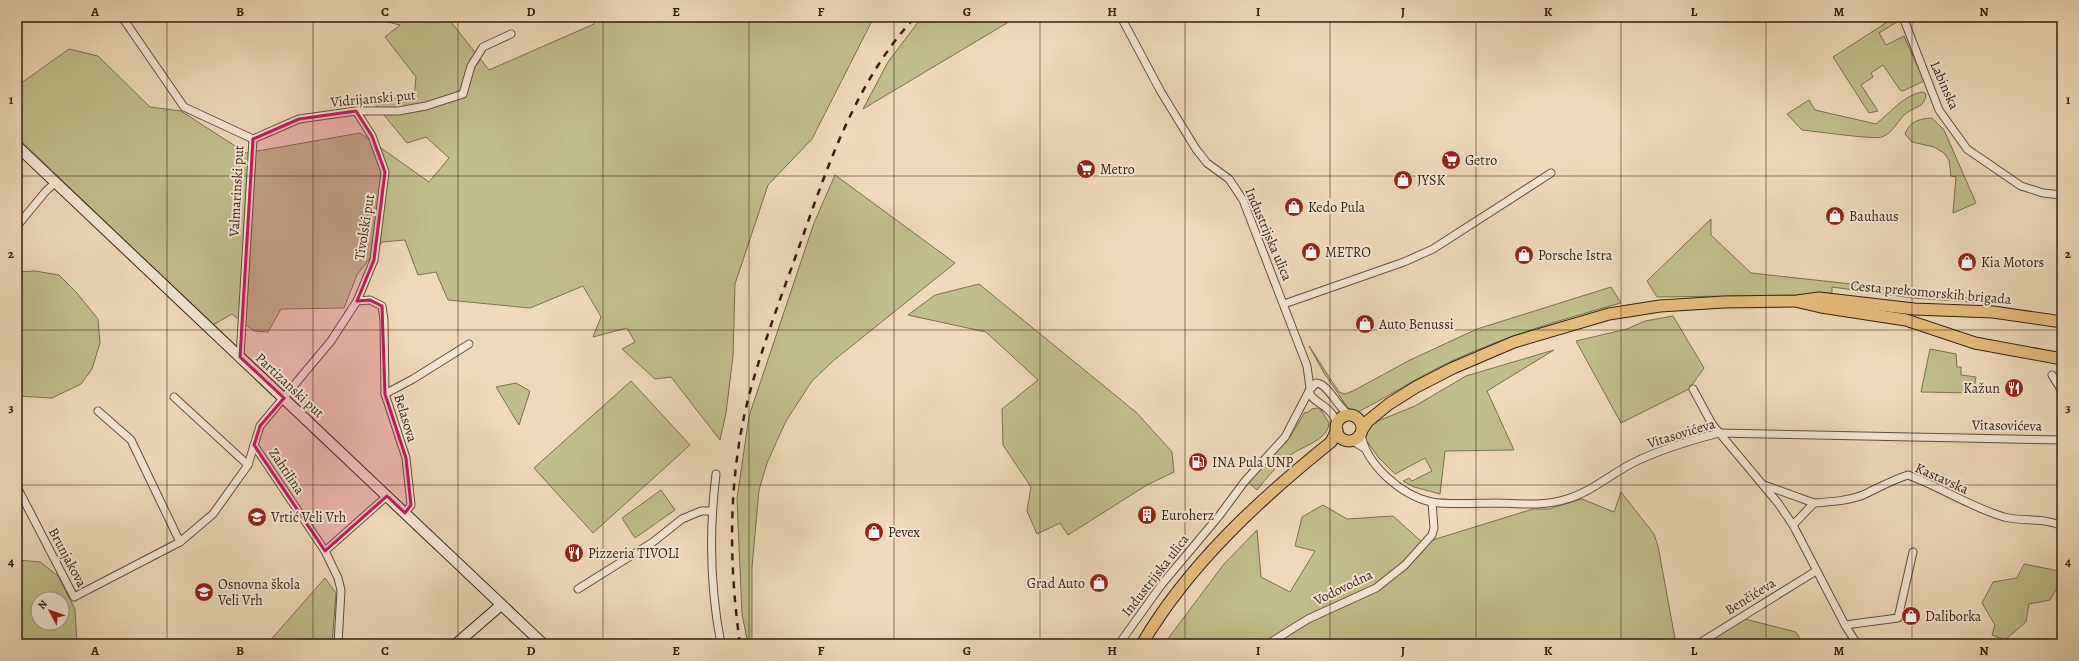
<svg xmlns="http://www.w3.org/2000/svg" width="2079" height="661" font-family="Alegreya,serif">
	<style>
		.green { fill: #c0be8a; stroke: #7a6e4e; fill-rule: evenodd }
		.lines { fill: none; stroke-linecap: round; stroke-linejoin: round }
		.street-casing { stroke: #624d3b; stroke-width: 9 }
		.secondary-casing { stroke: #331e11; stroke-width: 12 }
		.primary-casing { stroke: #331e11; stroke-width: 13 }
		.street { stroke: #f5e6d1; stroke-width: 7 }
		.secondary { stroke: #f5e6d1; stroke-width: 10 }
		.primary { stroke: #e8bc7c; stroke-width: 11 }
		.rail { stroke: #331e11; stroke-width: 2.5; stroke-dasharray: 7 7; stroke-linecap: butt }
		.marked { fill: #c2185b; fill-opacity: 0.2; stroke: #c2185b; stroke-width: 3; stroke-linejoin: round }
		.grid { fill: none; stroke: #331e11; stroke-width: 1; stroke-opacity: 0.55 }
		.labels { text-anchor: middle; stroke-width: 4; stroke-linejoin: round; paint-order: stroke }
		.street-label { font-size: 14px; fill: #331e11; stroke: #f5e6d1 }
		.poi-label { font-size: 14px; fill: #331e11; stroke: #f5e6d1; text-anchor: start }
		.neatline { fill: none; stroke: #331e11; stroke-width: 1.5 }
		.grid-label { font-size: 13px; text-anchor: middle; font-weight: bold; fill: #331e11 }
	</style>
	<rect width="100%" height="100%" fill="#f0d9b8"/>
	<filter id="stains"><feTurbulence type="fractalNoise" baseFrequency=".005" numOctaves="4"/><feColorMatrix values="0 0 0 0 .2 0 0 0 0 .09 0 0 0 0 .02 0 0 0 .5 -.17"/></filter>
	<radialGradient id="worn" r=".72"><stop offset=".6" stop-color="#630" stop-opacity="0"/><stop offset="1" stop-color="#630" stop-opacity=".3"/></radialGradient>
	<g class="green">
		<polygon points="367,17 447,17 489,70 594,24 590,17 874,17 812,139 768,185 735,284 733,356 726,413 720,440 671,377 655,379 622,349 635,342 627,328 593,337 601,317 583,286 530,308 448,300 436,272 418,275 405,240 382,242 357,275 344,308 281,309 268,332 254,331 232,314 213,325 17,137 17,86 69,49 98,56 150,107 181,111 246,153 360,133 429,182 449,158 426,137 407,143 370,98 414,99 416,77 385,37 400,25"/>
		<polygon points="922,17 1017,17 863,109 888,62"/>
		<polygon points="1895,17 1897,22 1879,33 1886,45 1904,36 1924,81 1903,91 1900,90 1883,65 1871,73 1873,77 1861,85 1878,111 1869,113 1833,57"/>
		<path d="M1923,92L1926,94C1925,107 1917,106 1908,112C1898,118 1895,132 1882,137C1876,140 1813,131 1802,130L1787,114L1809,100L1815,110L1876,124C1890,113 1905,94 1923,92Z"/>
		<path d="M1932,118L1944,130L1976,203L1953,213L1956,177L1951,176L1949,160L1944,153L1934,147L1912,142L1905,134C1910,121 1919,119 1932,118Z"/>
		<polygon points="835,175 955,263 833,361 812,381 786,421 767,463 759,490 752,567 752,644 748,644 742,614 737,499 749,416 814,223"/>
		<polygon points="1711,219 1711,235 1751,273 1943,294 1987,301 1986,303 1913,298 1832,287 1832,293 1804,295 1657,297 1647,281"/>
		<polygon points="35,271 59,275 76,292 98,319 100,343 92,369 81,384 52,398 17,396 17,272"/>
		<polygon points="979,284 1137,413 1172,452 1174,472 1147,485 1068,535 1060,523 1037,534 1027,511 1031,487 1003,445 1002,409 1038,380 986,332 908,315 935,295"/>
		<path d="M1611,287L1621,303C1564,319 1508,335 1454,360C1421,375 1391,395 1358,412L1353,411L1348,408L1324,373L1309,346L1339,392L1345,394L1353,391L1410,360L1477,329Z"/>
		<polygon points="1673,316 1704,368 1689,389 1621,423 1576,341 1627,329 1645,321"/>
		<polygon points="1930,349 1956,354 1957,367 1961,367 1961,375 1976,377 1973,393 1921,392"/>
		<polygon points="1554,350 1487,391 1514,450 1445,451 1440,494 1414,487 1403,481 1409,478 1412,481 1432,471 1425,458 1395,474 1379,458 1366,440 1365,433 1368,428 1378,421 1415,406 1466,376"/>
		<polygon points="631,381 690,445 593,533 534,468"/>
		<polygon points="516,383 530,391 519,425 496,387"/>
		<path d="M1317,408L1321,410L1329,423C1328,440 1303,446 1292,454C1278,465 1267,477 1257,490L1248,482L1290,437L1305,412L1307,413L1312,409Z"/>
		<polygon points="661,490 675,510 635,538 622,518"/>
		<polygon points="1621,492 1654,534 1658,546 1676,644 1164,644 1224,564 1257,530 1261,577 1290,592 1315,551 1295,546 1302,517 1323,505 1347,519 1393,516 1423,543 1533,509 1549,509 1582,499 1614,512"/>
		<path d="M18,560L40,562L58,576L75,609L77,644H17ZM38,599H62V623H38Z"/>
		<polygon points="2024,564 2059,571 2062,579 2050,600 2029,604 2026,622 2005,640 1992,635 1995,625 1982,603 1993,582 2017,578"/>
		<polygon points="325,578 336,593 332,644 267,644"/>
		<polygon points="1745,619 1796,632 1803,644 1704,644"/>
	</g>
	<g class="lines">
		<defs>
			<g id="street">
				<polyline points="122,17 184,107 253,139 240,357"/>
				<polyline points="1121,17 1161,92 1196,149 1207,163 1229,179 1243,200 1307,366 1310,388"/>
				<polyline points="1903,17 1939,110 1967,149 2021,186 2043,193 2062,195"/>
				<polyline points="253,139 299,119 356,111 398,111 426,106 463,94 471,66 483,47 511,34"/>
				<polyline points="17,226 46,191 56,182"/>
				<polyline points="357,301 370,300 382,306 384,320 385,394 406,458 411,505 405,513"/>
				<polyline points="1284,304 1404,262 1433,249 1551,173"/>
				<polyline points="2052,375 2062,391"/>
				<polyline points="1693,389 1712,424 1778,503 1793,525 1845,625 1857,644"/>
				<polyline points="385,394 413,379 469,344"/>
				<polyline points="174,397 248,465"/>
				<polyline points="98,411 131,440 180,542"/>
				<path d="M1337,425C1333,405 1311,403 1309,391L1316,383C1328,383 1338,409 1350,415"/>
				<path d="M1361,433C1365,464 1401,495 1431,502C1447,505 1480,503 1498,503C1522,504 1545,506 1567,499C1594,491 1614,471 1639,460C1665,448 1692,440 1719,433L2062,440"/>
				<polyline points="1351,440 1364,448"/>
				<polyline points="254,445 325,551 338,578 341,590 338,644"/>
				<path d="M716,474C709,531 710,588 721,644"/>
				<polyline points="1764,485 1814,503 1793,525"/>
				<polyline points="17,487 74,597 180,542 213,514 248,465 260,426 331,341 357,301 374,260 385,172 372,136 356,111"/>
				<path d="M1814,503C1830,502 1847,501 1863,495C1878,488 1892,480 1908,475C1941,487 1970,507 2004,517C2024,522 2043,517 2062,526"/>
				<polyline points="325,551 387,496"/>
				<polyline points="578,589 653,542 682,519 701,511 711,511"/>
				<polyline points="1845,625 1898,618 1913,552"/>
				<polyline points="1119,644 1162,584 1219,516 1245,481 1285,437 1309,391"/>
				<polyline points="1268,644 1308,619 1376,588 1405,565 1432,535 1434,528 1432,502"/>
				<polyline points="1698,644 1816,571"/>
			</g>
			<g id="secondary">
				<polyline points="17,146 543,644"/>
				<polyline points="456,644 501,605"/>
			</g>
			<g id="primary">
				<polyline points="1799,302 1821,307 1906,320 1975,343 2062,359"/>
				<circle cx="1349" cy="428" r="13"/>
				<polyline points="1362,430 1368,421 1389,404 1416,387 1453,368 1514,342 1609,314 1660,306 1724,302 1797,301 1819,298 1914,309 1993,312 2062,322"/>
				<path d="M1142,644C1189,564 1260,499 1331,442L1337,430"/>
			</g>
		</defs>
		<use href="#street" class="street-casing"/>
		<use href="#secondary" class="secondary-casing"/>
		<use href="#primary" class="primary-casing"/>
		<use href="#street" class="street"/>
		<use href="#secondary" class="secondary"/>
		<use href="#primary" class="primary"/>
		<path class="rail" d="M740,644C728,558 728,472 751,388C766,335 786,284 804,233C831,156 859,78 915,17"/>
	</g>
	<path class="marked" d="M356,111L372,136L385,172L374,260L357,301L370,300L382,306L385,394L406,458L411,505L405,513L387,496L325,551L254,445L260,426L284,398L240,357L253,139L299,119Z"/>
	<path class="grid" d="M167,17V644M313,17V644M458,17V644M603,17V644M749,17V644M894,17V644M1040,17V644M1185,17V644M1330,17V644M1476,17V644M1621,17V644M1766,17V644M1912,17V644M17,176H2062M17,330H2062M17,485H2062"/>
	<defs>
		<symbol id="supermarket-disc" viewBox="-11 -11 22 22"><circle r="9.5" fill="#8f2418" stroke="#f5e6d1"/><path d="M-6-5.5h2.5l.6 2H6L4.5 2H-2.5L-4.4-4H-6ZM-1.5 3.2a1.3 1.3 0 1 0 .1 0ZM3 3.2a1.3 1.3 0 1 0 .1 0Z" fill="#fff"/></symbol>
		<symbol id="shop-disc" viewBox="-11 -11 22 22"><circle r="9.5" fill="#8f2418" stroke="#f5e6d1"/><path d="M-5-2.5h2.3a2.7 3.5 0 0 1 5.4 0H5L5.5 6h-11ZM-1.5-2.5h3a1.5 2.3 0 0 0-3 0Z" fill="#fff"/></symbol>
		<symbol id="restaurant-disc" viewBox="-11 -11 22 22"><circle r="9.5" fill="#8f2418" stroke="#f5e6d1"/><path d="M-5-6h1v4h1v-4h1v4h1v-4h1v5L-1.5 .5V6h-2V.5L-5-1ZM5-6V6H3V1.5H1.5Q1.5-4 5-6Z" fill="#fff"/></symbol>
		<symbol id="fuel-disc" viewBox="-11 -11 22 22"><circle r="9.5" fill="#8f2418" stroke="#f5e6d1"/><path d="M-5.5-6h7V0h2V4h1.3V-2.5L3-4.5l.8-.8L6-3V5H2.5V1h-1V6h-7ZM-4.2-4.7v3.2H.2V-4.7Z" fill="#fff"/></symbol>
		<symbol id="building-disc" viewBox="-11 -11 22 22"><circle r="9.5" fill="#8f2418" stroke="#f5e6d1"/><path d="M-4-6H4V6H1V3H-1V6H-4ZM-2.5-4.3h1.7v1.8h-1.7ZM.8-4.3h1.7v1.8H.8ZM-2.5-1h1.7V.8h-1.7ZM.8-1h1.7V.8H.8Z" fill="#fff"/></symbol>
		<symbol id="school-disc" viewBox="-11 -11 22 22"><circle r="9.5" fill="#8f2418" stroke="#f5e6d1"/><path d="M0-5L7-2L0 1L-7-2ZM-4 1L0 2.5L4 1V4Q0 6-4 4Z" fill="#fff"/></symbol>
	</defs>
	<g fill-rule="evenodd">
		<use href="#supermarket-disc" x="1440" y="149" width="22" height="22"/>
		<use href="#supermarket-disc" x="1075" y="158" width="22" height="22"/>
		<use href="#shop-disc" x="1392" y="169" width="22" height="22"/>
		<use href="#shop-disc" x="1283" y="196" width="22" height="22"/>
		<use href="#shop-disc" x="1824" y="205" width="22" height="22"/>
		<use href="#shop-disc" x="1300" y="241" width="22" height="22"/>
		<use href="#shop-disc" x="1513" y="244" width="22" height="22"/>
		<use href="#shop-disc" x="1956" y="251" width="22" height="22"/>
		<use href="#shop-disc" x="1354" y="313" width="22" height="22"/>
		<use href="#restaurant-disc" x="2003" y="377" width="22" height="22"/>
		<use href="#fuel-disc" x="1187" y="451" width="22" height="22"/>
		<use href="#building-disc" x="1136" y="504" width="22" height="22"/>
		<use href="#school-disc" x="246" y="506" width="22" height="22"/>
		<use href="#shop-disc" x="863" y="521" width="22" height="22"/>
		<use href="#restaurant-disc" x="563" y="542" width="22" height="22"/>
		<use href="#shop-disc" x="1088" y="572" width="22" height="22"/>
		<use href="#school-disc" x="193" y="581" width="22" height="22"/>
		<use href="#shop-disc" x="1900" y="605" width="22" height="22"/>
	</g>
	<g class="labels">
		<g class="street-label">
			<text transform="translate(1945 85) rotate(66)" y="5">Labinska</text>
			<text transform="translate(373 98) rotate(-5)" y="5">Vidrijanski put</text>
			<text transform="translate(236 191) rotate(-87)" y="5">Valmarinski put</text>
			<text transform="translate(364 227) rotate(-81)" y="5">Tivolski put</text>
			<text transform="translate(1269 234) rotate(67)" y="5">Industrijska ulica</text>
			<text transform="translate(1931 292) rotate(5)" y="5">Cesta prekomorskih brigada</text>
			<text transform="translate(290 385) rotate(43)" y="5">Partizanski put</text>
			<text transform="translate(406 418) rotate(73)" y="5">Belasova</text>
			<text transform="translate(2007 425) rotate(1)" y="5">Vitasovićeva</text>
			<text transform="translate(1681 433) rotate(-17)" y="5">Vitasovićeva</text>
			<text transform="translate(287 471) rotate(56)" y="5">Zahtilina</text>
			<text transform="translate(1942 478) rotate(24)" y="5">Kastavska</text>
			<text transform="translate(68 557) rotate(62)" y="5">Brunjakova</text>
			<text transform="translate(1155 575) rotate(-52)" y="5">Industrijska ulica</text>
			<text transform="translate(1343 587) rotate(-26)" y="5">Vodovodna</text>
			<text transform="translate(1750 596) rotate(-32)" y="5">Benčićeva</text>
		</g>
		<g class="poi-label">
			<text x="1465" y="165">Getro</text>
			<text x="1100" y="174">Metro</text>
			<text x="1417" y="185">JYSK</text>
			<text x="1308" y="212">Kedo Pula</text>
			<text x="1849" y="221">Bauhaus</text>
			<text x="1325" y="257">METRO</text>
			<text x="1538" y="260">Porsche Istra</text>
			<text x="1981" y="267">Kia Motors</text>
			<text x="1379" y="329">Auto Benussi</text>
			<text x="2000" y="393" text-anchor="end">Kažun</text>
			<text x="1212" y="467">INA Pula UNP</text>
			<text x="1161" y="520">Euroherz</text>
			<text x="271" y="522">Vrtić Veli Vrh</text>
			<text x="888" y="537">Pevex</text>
			<text x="588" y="558">Pizzeria TIVOLI</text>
			<text x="1085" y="588" text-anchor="end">Grad Auto</text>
			<text x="218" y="589">Osnovna škola<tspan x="218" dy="16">Veli Vrh</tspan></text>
			<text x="1925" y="621">Daliborka</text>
		</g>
	</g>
	<rect width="2079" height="661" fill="none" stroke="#f0d9b8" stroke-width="44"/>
	<g transform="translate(50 611) rotate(311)"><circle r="19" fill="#f5e6d1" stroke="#a79684"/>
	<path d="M0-3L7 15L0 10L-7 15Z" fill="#8f2418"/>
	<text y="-6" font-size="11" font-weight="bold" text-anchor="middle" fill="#331e11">N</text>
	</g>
	<rect x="22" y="22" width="2035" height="617" class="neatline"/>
	<g class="grid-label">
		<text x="95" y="16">A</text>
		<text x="240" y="16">B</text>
		<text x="385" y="16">C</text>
		<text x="531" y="16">D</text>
		<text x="676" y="16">E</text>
		<text x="821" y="16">F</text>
		<text x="967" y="16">G</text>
		<text x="1112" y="16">H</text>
		<text x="1258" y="16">I</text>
		<text x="1403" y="16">J</text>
		<text x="1548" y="16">K</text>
		<text x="1694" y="16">L</text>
		<text x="1839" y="16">M</text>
		<text x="1984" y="16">N</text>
		<text x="11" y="104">1</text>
		<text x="2068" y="104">1</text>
		<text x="11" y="258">2</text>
		<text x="2068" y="258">2</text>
		<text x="11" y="412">3</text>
		<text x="2068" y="412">3</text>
		<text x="11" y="566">4</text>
		<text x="2068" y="566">4</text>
		<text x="95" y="655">A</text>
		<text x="240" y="655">B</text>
		<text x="385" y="655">C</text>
		<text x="531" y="655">D</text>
		<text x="676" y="655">E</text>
		<text x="821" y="655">F</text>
		<text x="967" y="655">G</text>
		<text x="1112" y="655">H</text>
		<text x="1258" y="655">I</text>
		<text x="1403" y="655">J</text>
		<text x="1548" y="655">K</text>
		<text x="1694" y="655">L</text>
		<text x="1839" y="655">M</text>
		<text x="1984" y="655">N</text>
	</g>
	<rect width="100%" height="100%" filter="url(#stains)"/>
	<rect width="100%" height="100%" fill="url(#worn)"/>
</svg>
